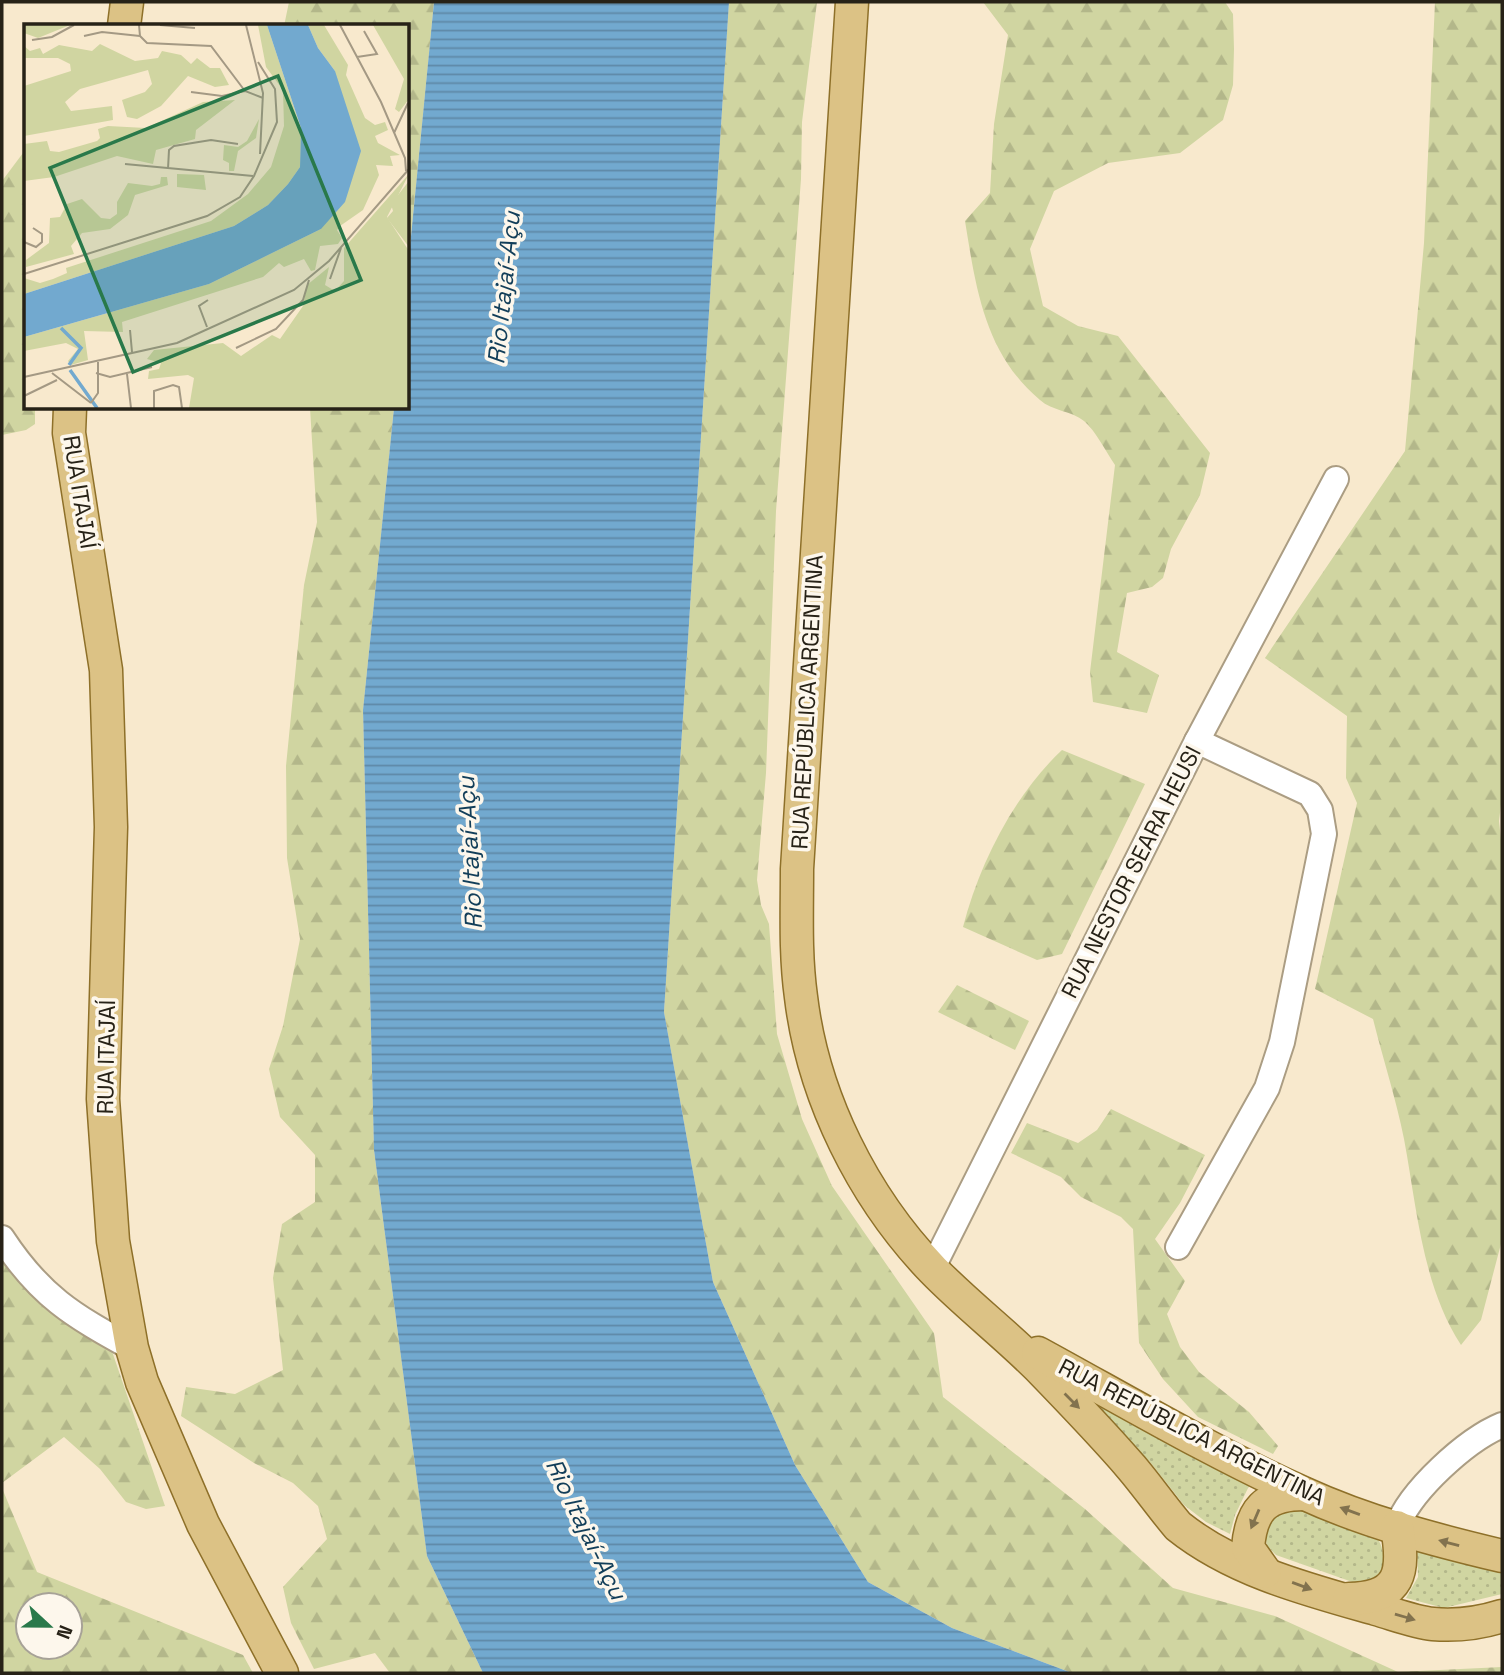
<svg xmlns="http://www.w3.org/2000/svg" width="1504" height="1675" font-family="'Space Grotesk',sans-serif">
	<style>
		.grass { fill: url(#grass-dots) }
		.forest { fill: url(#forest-firs); fill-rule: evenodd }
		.water { fill: url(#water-rules) }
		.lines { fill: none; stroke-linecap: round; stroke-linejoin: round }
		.minor-casing { stroke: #ab9d83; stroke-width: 28 }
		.major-casing { stroke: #8e7029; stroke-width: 35 }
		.minor { stroke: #fff; stroke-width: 24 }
		.major { stroke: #dcc285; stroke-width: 32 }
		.oneway { fill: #82724e }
		.labels { text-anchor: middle; stroke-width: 7; stroke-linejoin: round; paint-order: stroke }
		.street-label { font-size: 23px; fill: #272217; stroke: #fdf7ec }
		.water-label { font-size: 24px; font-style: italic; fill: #123e59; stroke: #fdf7ec }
		.inset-river { fill: none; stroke: #72a9cf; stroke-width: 3.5 }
		.inset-road { fill: none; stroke: #a49984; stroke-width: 2 }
		.view { fill: #29794a; fill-opacity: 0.15; stroke: #29794a; stroke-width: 3.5 }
		.inset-edge { fill: none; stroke: #272217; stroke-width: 3.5 }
	</style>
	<defs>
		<pattern id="grass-dots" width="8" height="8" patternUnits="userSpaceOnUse" patternTransform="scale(1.75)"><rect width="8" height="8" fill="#d0d5a1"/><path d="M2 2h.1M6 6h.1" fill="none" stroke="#b3b78a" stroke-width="1.8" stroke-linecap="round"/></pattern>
		<pattern id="forest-firs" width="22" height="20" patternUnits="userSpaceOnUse" patternTransform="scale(1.75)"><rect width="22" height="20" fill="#d0d5a1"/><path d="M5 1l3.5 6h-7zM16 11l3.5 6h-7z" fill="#b3b78a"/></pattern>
		<pattern id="water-rules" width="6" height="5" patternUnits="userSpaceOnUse" patternTransform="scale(1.75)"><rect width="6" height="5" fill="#72a9cf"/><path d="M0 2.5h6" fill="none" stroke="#5e89a7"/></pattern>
	</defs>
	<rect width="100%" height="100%" fill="#f8e9cd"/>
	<g class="grass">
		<polygon points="1076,1386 1250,1484 1235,1515 1230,1534 1206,1522 1184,1505 1150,1462"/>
		<path d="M1293,1507L1378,1539C1389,1559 1385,1582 1358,1584L1276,1555L1267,1546L1265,1533L1279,1511Z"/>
		<polygon points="1417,1542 1502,1565 1502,1594 1444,1608 1406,1598 1418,1577"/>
	</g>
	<g class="forest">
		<polygon points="289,2 434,2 408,267 408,26 284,26"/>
		<polygon points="729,2 817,2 802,122 801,179 776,511 766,773 757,880 761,905 769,924 777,1034 802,1119 832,1186 934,1333 943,1397 1085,1509 1173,1588 1275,1616 1398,1672 1502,1667 1502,1673 1072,1673 952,1628 868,1582 795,1465 713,1282 664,1012"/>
		<path d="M983,2H1225L1233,14L1234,49L1233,85L1223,120L1180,153L1108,163L1054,191L1030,249L1043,306L1078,326L1118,336L1210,453L1200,495L1171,549L1163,578L1152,587L1127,593L1117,652L1159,675L1147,713L1093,702L1090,672L1115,465C1106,452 1096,431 1084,421C1072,411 1052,411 1040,400C985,354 976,289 965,221L990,193L994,124L1008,35Z"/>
		<path d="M1435,2H1502V796L1499,821L1502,849V1240L1481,1320L1461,1345C1422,1285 1417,1208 1404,1139C1396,1099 1383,1059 1373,1019L1315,989L1357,803L1346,778L1347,716L1265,658L1405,451L1424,243Z"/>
		<polygon points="26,149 26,408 35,408 35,424 26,430 2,435 2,181"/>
		<polygon points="310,408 394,408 363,710 374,1150 427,1556 483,1673 390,1673 375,1653 314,1669 291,1623 283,1587 327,1539 318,1506 293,1483 254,1463 181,1416 186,1387 235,1394 283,1370 273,1278 282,1224 315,1202 315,1155 280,1117 269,1069 283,1026 300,939 287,858 286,766 304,585 317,522"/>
		<path d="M1062,750L1145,784L1062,954L1037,960L963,927C979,864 1014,795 1062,750Z"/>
		<polygon points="957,985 1029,1021 1015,1050 938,1012"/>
		<polygon points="1111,1109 1205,1155 1180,1203 1155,1239 1185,1281 1167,1314 1180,1347 1199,1372 1249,1412 1278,1446 1273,1454 1198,1417 1163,1379 1139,1343 1133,1229 1121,1217 1081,1197 1061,1177 1011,1153 1027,1123 1078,1143 1097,1130"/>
		<polygon points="2,1259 103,1325 165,1506 146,1509 126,1502 100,1469 64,1437 2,1483"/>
		<path d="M2,1488L37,1572L243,1655L253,1673H2ZM70,1605V1647H28V1605Z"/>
	</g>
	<polygon class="water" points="434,2 729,2 664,1012 713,1282 795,1465 868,1582 952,1628 1072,1673 483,1673 427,1556 374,1150 363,710 394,408 408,408 408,267"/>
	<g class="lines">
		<defs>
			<g id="minor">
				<path d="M2,1238C40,1296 72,1315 132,1348"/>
				<polyline points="1178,1247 1267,1088 1282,1042 1324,834 1320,810 1310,794 1197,741"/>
				<polyline points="932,1269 1197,741 1336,479"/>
				<path d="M1397,1527C1410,1491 1466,1440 1502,1425"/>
			</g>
			<g id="major">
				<path d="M852,2L797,869C797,912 795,954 801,997C813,1097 863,1197 933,1270C966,1304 1004,1333 1038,1367C1070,1400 1102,1433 1132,1468C1148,1487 1162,1507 1178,1526C1234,1571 1309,1590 1376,1609C1394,1614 1414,1622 1433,1624C1457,1626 1480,1623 1502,1616"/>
				<polyline points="124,26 127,2"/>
				<polyline points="70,408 69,433 106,670 111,827 103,1099 113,1241 132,1348 142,1382 203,1524 282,1673"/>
				<path d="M1038,1353C1126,1401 1212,1452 1303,1493C1366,1522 1435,1540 1502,1556"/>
				<path d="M1265,1572L1248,1548C1251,1510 1265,1494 1304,1494"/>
				<path d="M1349,1599C1401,1598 1405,1572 1397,1527"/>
			</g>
		</defs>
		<use href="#minor" class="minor-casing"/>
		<use href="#major" class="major-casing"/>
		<use href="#minor" class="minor"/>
		<use href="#major" class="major"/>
	</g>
	<defs><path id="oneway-solid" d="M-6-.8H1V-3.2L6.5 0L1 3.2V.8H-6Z" transform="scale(1.75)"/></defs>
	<g class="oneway">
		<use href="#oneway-solid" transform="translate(1072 1401) rotate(45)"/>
		<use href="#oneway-solid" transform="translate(1350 1511) rotate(-160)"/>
		<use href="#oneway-solid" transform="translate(1255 1519) rotate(113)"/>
		<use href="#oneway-solid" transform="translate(1449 1543) rotate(-165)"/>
		<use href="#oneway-solid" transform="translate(1302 1586) rotate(20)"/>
		<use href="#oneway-solid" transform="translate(1405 1617) rotate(16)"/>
	</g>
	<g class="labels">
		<g class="street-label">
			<text transform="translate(80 492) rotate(81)" y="8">RUA ITAJAÍ</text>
			<text transform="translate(807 702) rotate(-87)" y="8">RUA REPÚBLICA ARGENTINA</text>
			<text transform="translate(1131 872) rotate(-63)" y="8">RUA NESTOR SEARA HEUSI</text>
			<text transform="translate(106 1057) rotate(-89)" y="8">RUA ITAJAÍ</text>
			<text transform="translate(1192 1432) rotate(27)" y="8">RUA REPÚBLICA ARGENTINA</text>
		</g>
		<g class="water-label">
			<text transform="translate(504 288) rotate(-84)" y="8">Rio Itajaí-Açu</text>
			<text transform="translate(470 853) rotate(-93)" y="8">Rio Itajaí-Açu</text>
			<text transform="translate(586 1529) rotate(64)" y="8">Rio Itajaí-Açu</text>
		</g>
	</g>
	<g transform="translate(24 24)">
		<rect width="385" height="385" fill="#f8e9cd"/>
		<path d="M1,1H46L14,14L0,9ZM234,1H243L277,104L276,143L264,160L244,181L210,202L0,270V254L16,259L29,255L43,249L42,244L187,197L224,170L247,143L260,102L259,66L242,43ZM284,1H300L324,41L322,51L341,94L351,101L361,98L364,106L351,112L354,119L376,131L366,132L369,142L352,141L355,151L339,186L316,202L313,206L318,214L314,220L296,222L291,246L287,247L280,235L260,243L255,239L239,253L98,298L99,308L60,307L64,336L47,341L44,337L54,325L42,319L0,327V313L185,260L297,205L311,47L294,24ZM349,1H385V75L375,88L371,85L380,55ZM76,20L111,37L134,34L138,27L157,31L167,40L173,34L186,44H196L205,61L191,63L164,52L137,82L113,95L103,93L98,76L121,68L128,60L124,46L56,65L41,78L47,87L88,82L89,96L0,112V62L47,47L46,40L34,34H0V22L6,27L16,24L19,30L35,21L68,27ZM211,76L172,106L171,115L132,126L129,140L93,132L30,153L0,157V120L23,117L26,127L35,128L73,117L76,114L74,105L84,102L122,104L179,78ZM235,95L232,114L214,127L210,147H205V139L199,136L200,121L214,123L223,117ZM153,150L180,151L182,166L153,163ZM385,150L363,193L385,227V384H165L170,354L164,351L124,355L125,347L135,345L137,339L123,335L130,326L199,319L217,332L248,311L256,315L279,282L283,261L305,243L301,261L311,267L320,257V224ZM137,153H143L144,161L111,171L104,191L86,205L58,209L47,222L50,230L2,243V236L25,219L26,194L36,193L43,180L58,175L77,194L86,195L93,190V178L104,159L128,162L136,160Z" fill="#d0d5a1"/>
		<path d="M385,157V223L363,194L369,187L367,180Z" fill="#d0d5a1"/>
		<path d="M243,1H284L294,24L311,47L337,127L321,178L297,205L185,260L0,313V270L210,202L244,181L264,160L276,143L277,104Z" fill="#72a9cf"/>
		<path class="inset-river" d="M37,304L57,324L45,341M46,346L73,384"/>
		<path class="inset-road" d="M115,1L116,12L123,19L187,22L221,67L239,74M136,1L171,4M222,1L239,69L236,130M316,1L357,78L381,134L382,147M60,12L78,8L116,12M8,16L28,13L50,1M333,33L353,30L340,7M167,68L198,72L221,67M370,109L384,79M101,140L229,152M144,145L145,126L150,122L187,116L214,120M0,218L12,223L18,218V210L9,204M0,250L183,192L216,173L230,152L253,98L251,65L234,38M306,255L317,224M183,303L175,282L184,276M106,306L108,328M212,324L252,305L279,276L285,256M28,349L67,379M72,349L86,353L128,343M103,350L107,384M0,353L153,319L270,266L305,237L385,145M0,372L33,356M67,379L74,369V338M130,384V367L149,361L155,363L158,384"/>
		<path class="view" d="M254,52L337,256L109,348L26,144Z"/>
		<rect width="385" height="385" class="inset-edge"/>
	</g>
	<rect width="1504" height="1675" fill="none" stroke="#272217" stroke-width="7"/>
	<g transform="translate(49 1626) rotate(112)"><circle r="33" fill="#fdf7ec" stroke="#a7a297" stroke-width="2"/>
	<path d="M0-5L12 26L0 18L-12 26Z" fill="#29794a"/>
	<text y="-10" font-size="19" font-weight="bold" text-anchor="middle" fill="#272217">N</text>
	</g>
</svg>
